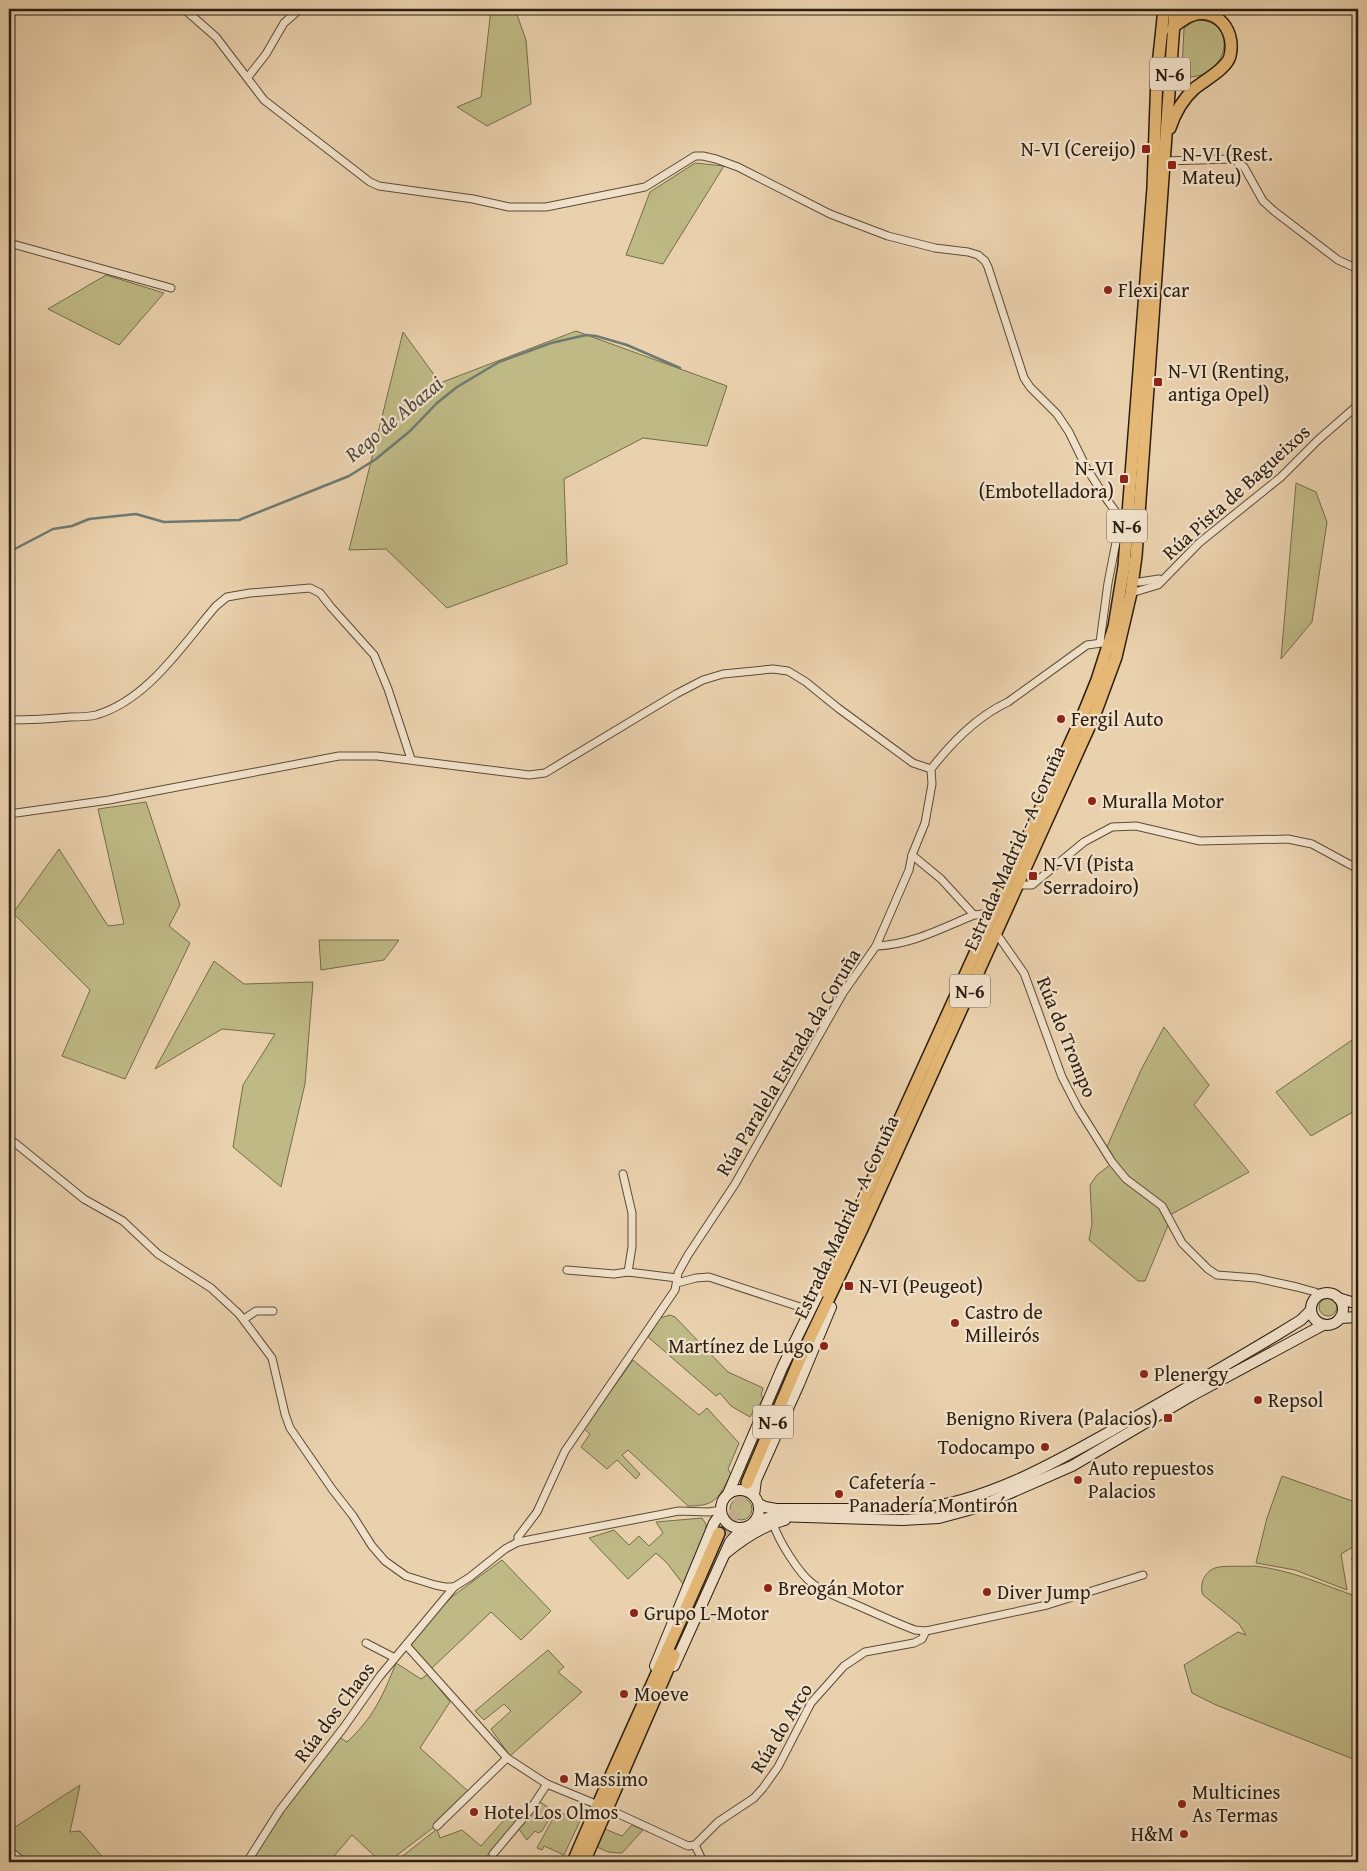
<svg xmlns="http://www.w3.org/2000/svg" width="1367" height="1871" font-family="'Gentium Book Plus',serif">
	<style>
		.green { fill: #beb985; stroke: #746c4a }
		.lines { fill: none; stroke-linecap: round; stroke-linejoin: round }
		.stream { stroke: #6e7972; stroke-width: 2.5 }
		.trunk-tunnel { stroke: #c4ad8e; stroke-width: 11; stroke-dasharray: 11 5.5; stroke-linecap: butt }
		.minor-casing { stroke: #5b4b37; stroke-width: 9 }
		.secondary-casing { stroke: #2b1e10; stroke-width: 12 }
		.trunk-casing { stroke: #2b1e10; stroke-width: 14 }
		.minor { stroke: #f1e1ca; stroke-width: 7 }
		.secondary { stroke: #f1e1ca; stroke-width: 10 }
		.trunk { stroke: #e5b876; stroke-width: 11 }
		.poi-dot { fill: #8f2418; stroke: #f1e1ca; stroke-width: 2 }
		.labels { text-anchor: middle; stroke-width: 4.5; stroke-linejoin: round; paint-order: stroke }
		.shield { fill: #f1e1ca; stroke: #665848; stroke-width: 1 }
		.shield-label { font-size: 19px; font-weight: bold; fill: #2b1e10 }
		.poi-label { font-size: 20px; fill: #2b1e10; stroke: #f1e1ca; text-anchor: start }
		.street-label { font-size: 20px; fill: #2b1e10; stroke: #f1e1ca }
		.water-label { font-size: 21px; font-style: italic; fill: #4d4b41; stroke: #f1e1ca }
	</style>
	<rect width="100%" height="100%" fill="#ead1ad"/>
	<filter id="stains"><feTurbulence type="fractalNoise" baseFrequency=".004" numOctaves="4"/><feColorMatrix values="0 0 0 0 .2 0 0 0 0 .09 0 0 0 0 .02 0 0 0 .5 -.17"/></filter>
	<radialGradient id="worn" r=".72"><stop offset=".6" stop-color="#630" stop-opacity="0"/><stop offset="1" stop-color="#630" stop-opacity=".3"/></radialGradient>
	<g class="green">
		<polygon points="491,9 515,9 526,40 531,104 487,126 457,107 481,97"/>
		<path d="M1195,20C1242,19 1227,79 1187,77L1182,70L1184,28Z"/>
		<polygon points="695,163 724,166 663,264 626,255 650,192"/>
		<polygon points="106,275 164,293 119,345 48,309"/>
		<polygon points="576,331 727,386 707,446 643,438 564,479 567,564 447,608 386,549 349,550 403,332 440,383"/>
		<polygon points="1296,483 1316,492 1327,522 1312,622 1281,659"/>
		<polygon points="146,802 180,905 169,926 190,943 125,1079 62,1056 90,990 13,913 59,849 108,926 124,924 98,809"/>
		<polygon points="319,940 399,940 384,960 321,970"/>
		<polygon points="214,961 244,984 313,982 305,1084 281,1187 233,1147 243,1085 275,1034 222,1029 155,1069"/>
		<polygon points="1164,1027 1209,1085 1194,1105 1249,1172 1170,1215 1169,1223 1145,1281 1138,1281 1089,1240 1092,1224 1090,1185 1097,1175 1115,1161 1106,1149 1141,1070"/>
		<polygon points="1358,1036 1358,1109 1311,1136 1276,1092"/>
		<circle cx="1328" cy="1307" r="9"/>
		<polygon points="670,1315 675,1317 728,1372 763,1388 761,1395 763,1398 757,1410 754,1410 750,1417 731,1406 720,1393 716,1396 648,1337 660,1318"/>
		<path d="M633,1360L699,1415L707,1408L739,1443L728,1469L731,1474C718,1498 717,1506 688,1506L628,1450L622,1455L640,1474L636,1479L617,1460L607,1469L581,1447L590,1434L584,1429Z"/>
		<polygon points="1282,1476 1358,1503 1358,1544 1341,1554 1347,1590 1295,1570 1256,1563 1267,1518"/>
		<circle cx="741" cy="1509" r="11"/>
		<polygon points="702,1518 706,1524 706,1530 683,1584 667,1563 656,1553 628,1579 589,1538 614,1530 629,1545 639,1536 649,1546 663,1533 656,1522"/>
		<polygon points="502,1560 551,1611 521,1640 491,1612 432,1668 408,1645 409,1640 453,1596"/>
		<path d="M1255,1566C1291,1570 1324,1585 1358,1597V1761L1216,1705L1192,1693L1184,1665L1238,1632L1246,1635L1239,1624L1203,1595C1199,1585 1204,1572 1215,1568C1222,1565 1246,1567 1255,1566Z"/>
		<polygon points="548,1650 564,1667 558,1672 582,1692 510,1756 491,1729 511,1711 504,1704 484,1720 475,1711"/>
		<path d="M396,1663L421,1679L428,1674L450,1702L420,1748L468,1791L434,1827L388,1862H381L352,1835L329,1862H250L281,1815L339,1737L347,1742C373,1718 383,1696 396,1663Z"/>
		<polygon points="80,1785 70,1832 80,1831 107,1862 27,1862 9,1845 9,1831"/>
		<polygon points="539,1801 549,1808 545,1814 550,1818 542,1831 538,1833 535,1831 527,1840 519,1829 519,1827"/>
		<polygon points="512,1811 520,1817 482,1862 395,1862 437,1829 440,1838 462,1830 481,1846"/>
		<polygon points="557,1811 580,1821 564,1855 544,1846 542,1850 537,1848"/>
		<polygon points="632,1825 643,1830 622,1853 608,1852 597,1847 605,1829 622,1836"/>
	</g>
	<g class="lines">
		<polyline class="stream" points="9,552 53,529 72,526 89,519 136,514 164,522 239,520 349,476 376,459 410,431 437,403 457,387 499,362 551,343 586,335 596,336 627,345 680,368"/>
		<polyline class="trunk-tunnel" points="725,1536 747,1483"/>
		<defs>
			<g id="minor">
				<polyline points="184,9 216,37 264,100 370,182 379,186 473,199 509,207 546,207 645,187 695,156 703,156 716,159 738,167 830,214 888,236 935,248 968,252 978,255 985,261 988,267 1024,378 1030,387 1057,414 1069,432 1087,469 1105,497 1116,512 1120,522 1108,583 1100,642"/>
				<polyline points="248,77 266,54 284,23 300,9"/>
				<polyline points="1164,161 1233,159 1244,167 1263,201 1274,211 1338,260 1358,269"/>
				<polyline points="9,243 171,288"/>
				<polyline points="1139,582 1159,579 1161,581"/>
				<polyline points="1131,593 1158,585 1199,543 1281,477 1318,440 1358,405"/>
				<path d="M9,720C29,720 49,719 70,717C78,717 88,717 96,715C148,700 183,644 216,606L227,597L250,593L310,588L320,593L331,607L374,655L388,689L411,759"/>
				<polyline points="9,814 109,800 339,756 377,756 529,775 545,773 676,694 703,680 723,674 773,669 788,671 806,682 838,708 913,763 931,769"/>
				<polyline points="912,855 941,879 974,915"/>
				<polyline points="1018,885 1032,885 1084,842 1112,827 1136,826 1200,841 1288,839 1312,844 1358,869"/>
				<polyline points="996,933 1024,973 1062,1077 1078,1108 1112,1162 1126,1179 1162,1206 1182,1243 1208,1269 1217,1275 1256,1278 1297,1287 1315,1292 1318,1296"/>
				<path d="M876,946C911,945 942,928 974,915L983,914L991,918"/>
				<polyline points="9,1141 15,1143 84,1199 123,1221 158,1254 211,1288 239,1314 272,1358 285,1414 290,1428 332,1489 353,1516 372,1546 385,1561 406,1576 435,1585 445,1587 454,1587 470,1577 505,1549 518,1542 679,1511 709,1512 721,1510"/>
				<polyline points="623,1174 632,1213 632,1247 628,1272"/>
				<polyline points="567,1270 614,1274 628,1272 677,1278"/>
				<polyline points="677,1283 696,1278 709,1277 803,1308 808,1312"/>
				<polyline points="244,1319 256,1311 273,1311"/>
				<path d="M773,1523C778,1540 799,1574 813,1584C825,1593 840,1598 854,1604C875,1613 894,1622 915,1630L926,1631L1047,1605L1143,1575"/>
				<path d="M518,1542V1537L537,1512L565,1451L675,1290L678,1273L688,1255L735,1184L843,993L876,946L909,870L912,855L925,823L932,784L931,769C952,742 976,717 1008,702L1087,645L1102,643"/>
				<polyline points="1358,1554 1356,1559 1358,1567"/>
				<polyline points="366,1643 395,1658"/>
				<polyline points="406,1645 507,1758 547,1784 598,1805"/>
				<polyline points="608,1809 688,1846 695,1845 718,1822 754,1798 763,1788 778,1767 811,1703 844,1666 865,1652 914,1643 922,1639 926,1631"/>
				<polyline points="437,1826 507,1758"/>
				<polyline points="695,1845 703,1862"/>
				<polyline points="9,1850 23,1862"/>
				<polyline points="493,1854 530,1810 547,1784"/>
				<polyline points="247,1862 280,1810 344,1727 380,1676 454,1587"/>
			</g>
			<g id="secondary">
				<circle cx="1327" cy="1309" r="16"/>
				<polyline points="1338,1298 1358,1304"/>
				<polyline points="1340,1318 1358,1317"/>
				<circle cx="740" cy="1509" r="19"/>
				<polyline points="728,1494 782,1368 825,1280"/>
				<polyline points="754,1495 756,1480 799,1384 831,1307"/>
				<path d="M759,1504L765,1507L776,1509H915C987,1502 1056,1462 1118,1427C1171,1397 1223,1367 1275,1336L1301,1320L1311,1310"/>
				<polyline points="755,1522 774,1516 902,1520 939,1518 976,1508 1072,1466 1191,1396 1323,1325"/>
				<path d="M726,1553C744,1538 762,1526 785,1520"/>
				<polyline points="655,1666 714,1523 721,1513"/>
				<polyline points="674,1666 730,1542 742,1529"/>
			</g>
			<g id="trunk">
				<path d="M1170,128C1175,113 1182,100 1194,89C1203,81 1227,69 1230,56C1237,27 1211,1 1183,20C1178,23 1174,26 1172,30"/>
				<polyline points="824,1291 865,1196 1082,717 1097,680 1114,627 1124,566 1153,188 1157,75 1164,9"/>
				<polyline points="747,1483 799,1361 862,1229 1095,714 1116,657 1131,593 1136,556 1175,9"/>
				<path d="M573,1862C620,1752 672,1643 719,1533"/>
				<polyline points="584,1862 674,1655"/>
			</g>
		</defs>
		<use href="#minor" class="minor-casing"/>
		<use href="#secondary" class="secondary-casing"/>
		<use href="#trunk" class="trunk-casing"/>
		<use href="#minor" class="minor"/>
		<use href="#secondary" class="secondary"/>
		<use href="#trunk" class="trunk"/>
	</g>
	<g class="poi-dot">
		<rect x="1141" y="144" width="10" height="10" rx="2.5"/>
		<rect x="1167" y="160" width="10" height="10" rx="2.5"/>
		<circle cx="1108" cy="290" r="5"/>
		<rect x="1153" y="377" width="10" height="10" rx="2.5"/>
		<rect x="1119" y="474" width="10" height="10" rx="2.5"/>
		<circle cx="1061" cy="719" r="5"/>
		<circle cx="1092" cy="801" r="5"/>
		<rect x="1028" y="871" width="10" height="10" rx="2.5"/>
		<rect x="844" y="1281" width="10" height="10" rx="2.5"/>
		<circle cx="955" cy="1323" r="5"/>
		<circle cx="824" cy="1346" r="5"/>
		<circle cx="1144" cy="1374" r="5"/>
		<circle cx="1258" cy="1400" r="5"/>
		<rect x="1163" y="1413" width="10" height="10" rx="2.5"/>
		<circle cx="1045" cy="1447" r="5"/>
		<circle cx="1078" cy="1480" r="5"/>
		<circle cx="839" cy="1494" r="5"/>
		<circle cx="768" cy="1588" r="5"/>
		<circle cx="987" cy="1592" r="5"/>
		<circle cx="634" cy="1613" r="5"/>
		<circle cx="624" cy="1694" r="5"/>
		<circle cx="564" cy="1779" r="5"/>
		<circle cx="1182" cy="1804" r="5"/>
		<circle cx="474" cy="1812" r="5"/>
		<circle cx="1184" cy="1834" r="5"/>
	</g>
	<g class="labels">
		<g class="shield">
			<rect x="1150" y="57.5" width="40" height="33" rx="4"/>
			<rect x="1107" y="509.5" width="40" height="33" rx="4"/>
			<rect x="950" y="974.5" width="40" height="33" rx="4"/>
			<rect x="753" y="1405.5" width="40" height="33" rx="4"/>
		</g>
		<g class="shield-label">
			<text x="1170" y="81">N-6</text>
			<text x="1127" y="533">N-6</text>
			<text x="970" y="998">N-6</text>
			<text x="773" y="1429">N-6</text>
		</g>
		<g class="poi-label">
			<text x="1136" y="156" text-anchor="end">N-VI (Cereijo)</text>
			<text x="1182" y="161">N-VI (Rest.<tspan x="1182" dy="23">Mateu)</tspan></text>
			<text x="1118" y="297">Flexi car</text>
			<text x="1168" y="378">N-VI (Renting,<tspan x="1168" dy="23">antiga Opel)</tspan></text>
			<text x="1114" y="475" text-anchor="end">N-VI<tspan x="1114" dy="23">(Embotelladora)</tspan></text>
			<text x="1071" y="726">Fergil Auto</text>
			<text x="1102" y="808">Muralla Motor</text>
			<text x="1043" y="871">N-VI (Pista<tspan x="1043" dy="23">Serradoiro)</tspan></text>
			<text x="859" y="1293">N-VI (Peugeot)</text>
			<text x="965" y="1319">Castro de<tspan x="965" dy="23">Milleirós</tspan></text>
			<text x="814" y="1353" text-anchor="end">Martínez de Lugo</text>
			<text x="1154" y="1381">Plenergy</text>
			<text x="1268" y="1407">Repsol</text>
			<text x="1158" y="1425" text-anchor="end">Benigno Rivera (Palacios)</text>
			<text x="1035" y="1454" text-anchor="end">Todocampo</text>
			<text x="1088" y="1475">Auto repuestos<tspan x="1088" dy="23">Palacios</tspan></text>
			<text x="849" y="1489">Cafetería -<tspan x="849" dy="23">Panadería Montirón</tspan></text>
			<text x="778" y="1595">Breogán Motor</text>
			<text x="997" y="1599">Diver Jump</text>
			<text x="644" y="1620">Grupo L-Motor</text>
			<text x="634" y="1701">Moeve</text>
			<text x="574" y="1786">Massimo</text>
			<text x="1192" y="1799">Multicines<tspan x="1192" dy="23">As Termas</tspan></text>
			<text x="484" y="1819">Hotel Los Olmos</text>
			<text x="1174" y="1841" text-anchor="end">H&amp;M</text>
		</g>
		<g class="street-label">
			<text transform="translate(1236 492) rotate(-42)" y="7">Rúa Pista de Bagueixos</text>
			<text transform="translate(1014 848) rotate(-66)" y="7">Estrada Madrid - A Coruña</text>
			<text transform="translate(1067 1037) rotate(68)" y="7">Rúa do Trompo</text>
			<text transform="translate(788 1062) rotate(-59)" y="7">Rúa Paralela Estrada da Coruña</text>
			<text transform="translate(846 1217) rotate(-65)" y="7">Estrada Madrid - A Coruña</text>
			<text transform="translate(334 1712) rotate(-53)" y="7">Rúa dos Chaos</text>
			<text transform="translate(781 1728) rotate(-59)" y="7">Rúa do Arco</text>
		</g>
		<g class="water-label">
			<text transform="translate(394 419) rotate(-40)" y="7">Rego de Abazai</text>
		</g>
	</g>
	<rect width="1367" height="1871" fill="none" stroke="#ead1ad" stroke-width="30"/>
	<rect x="10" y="10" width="1347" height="1851" fill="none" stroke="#2b1e10" stroke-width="2.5"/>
	<rect x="15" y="15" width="1337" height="1841" fill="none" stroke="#2b1e10"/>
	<rect width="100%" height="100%" filter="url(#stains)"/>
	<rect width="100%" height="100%" fill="url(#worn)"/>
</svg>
